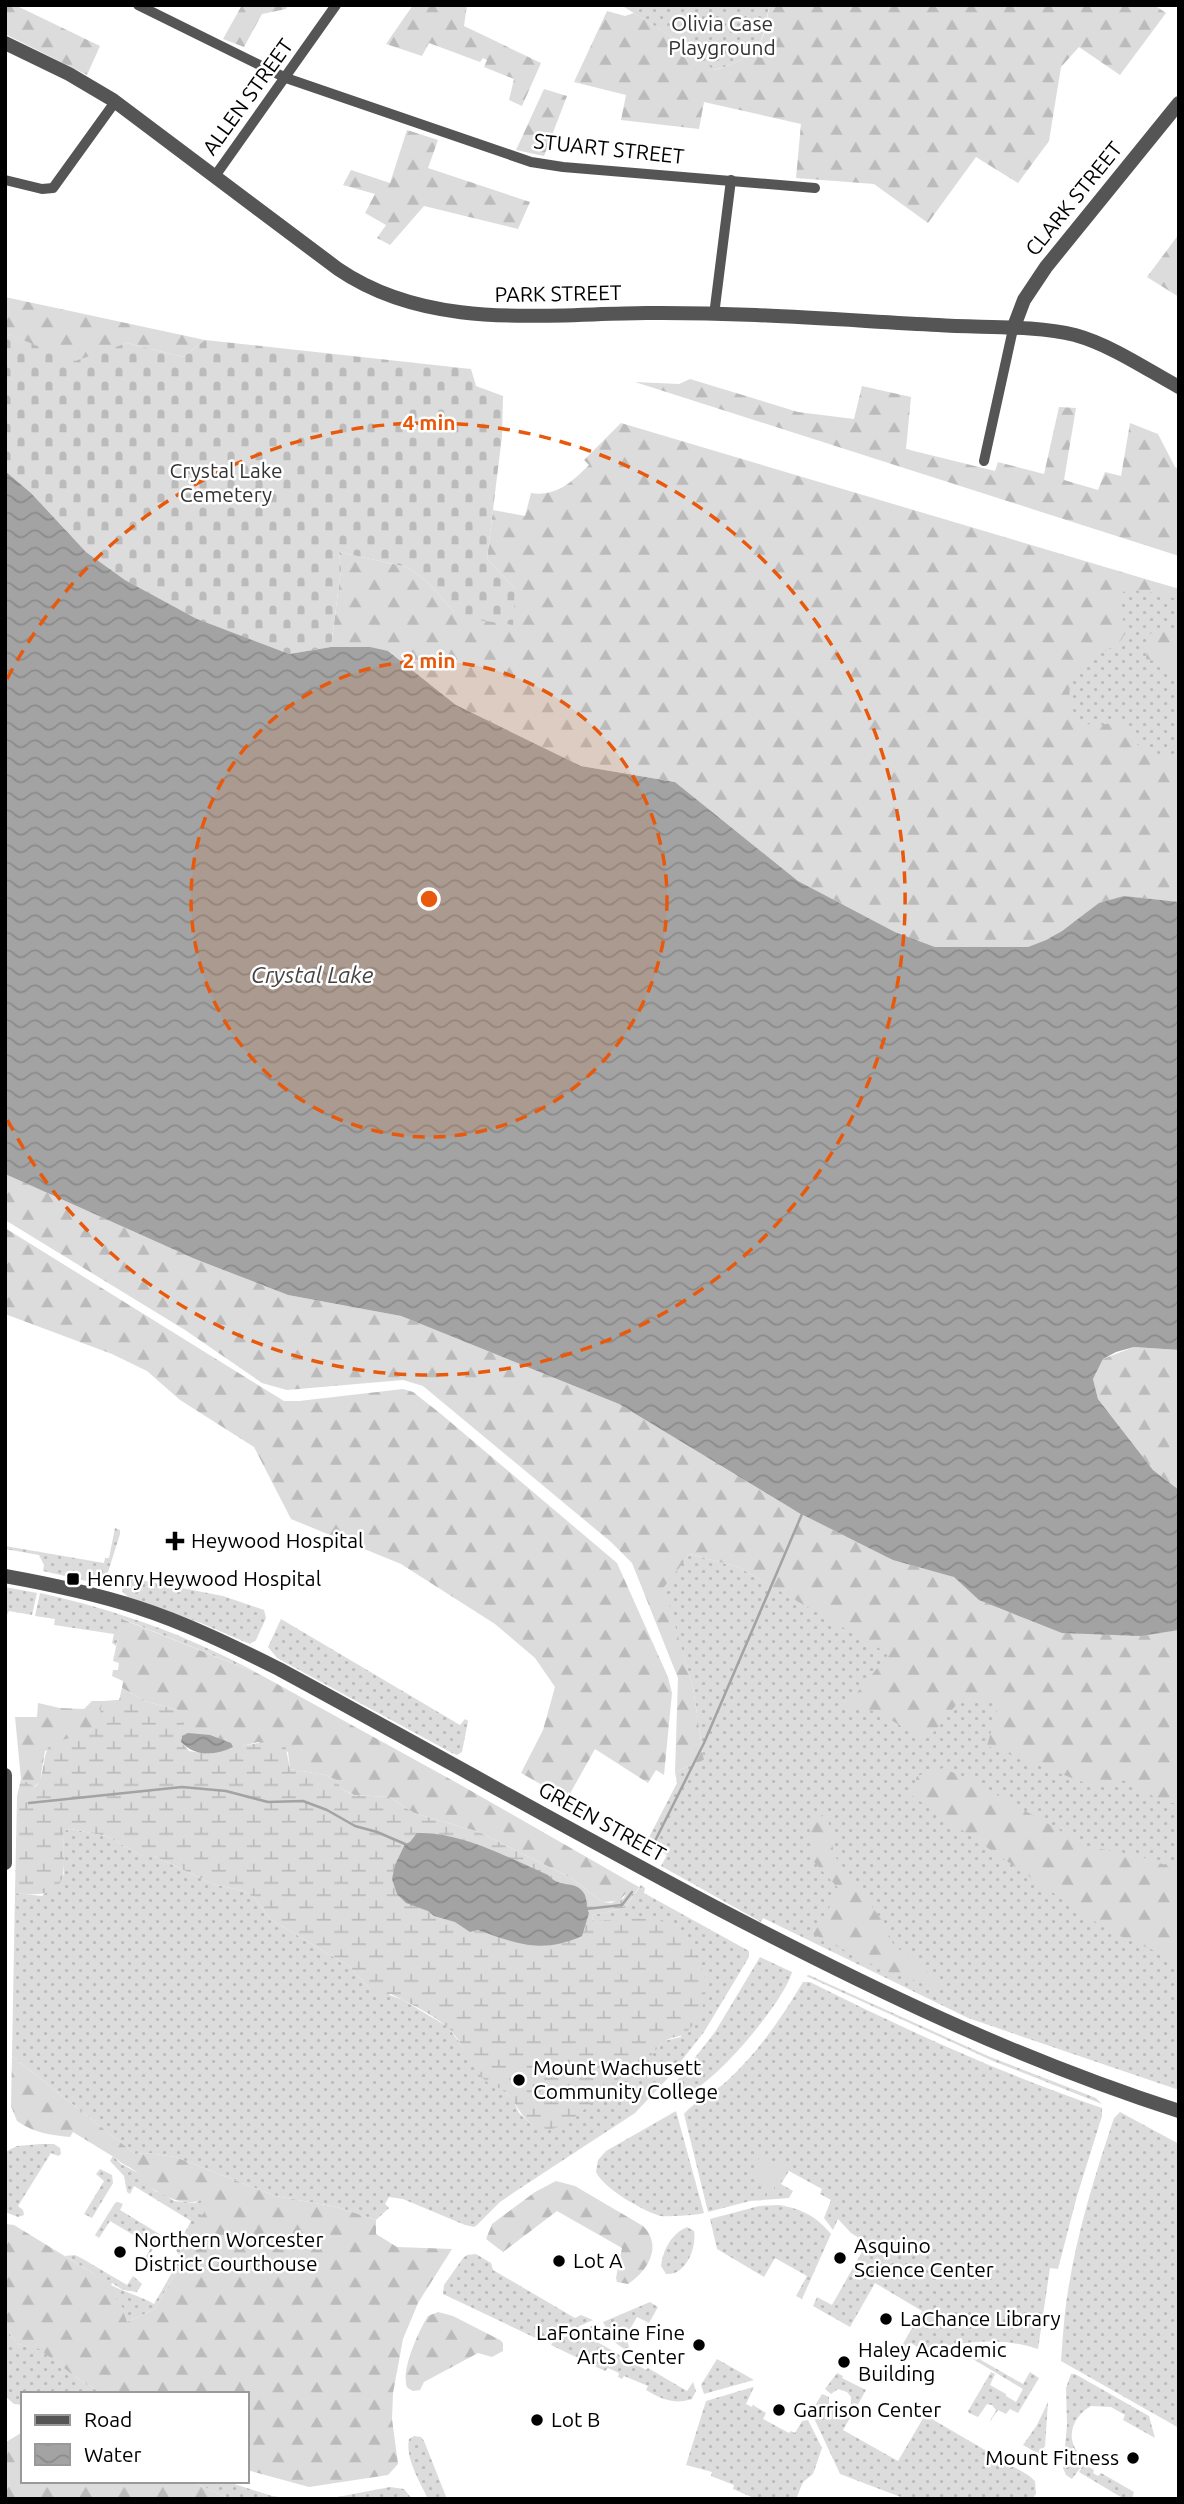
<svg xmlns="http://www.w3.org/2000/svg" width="1184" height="2504" font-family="Ubuntu,sans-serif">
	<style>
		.grass { fill: url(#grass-dots) }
		.forest { fill: url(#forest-firs) }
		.wetland { fill: url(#wetland-marsh) }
		.cemetery { fill: url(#cemetery-stones) }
		.garden { fill: #dcdcdc }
		.water { fill: url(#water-waves) }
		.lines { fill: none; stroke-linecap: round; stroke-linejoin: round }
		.stream { stroke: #a3a3a3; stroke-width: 2.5 }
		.minor { stroke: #555; stroke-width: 10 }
		.tertiary { stroke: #555; stroke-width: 14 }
		.ring { fill: none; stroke: #e8590c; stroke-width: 3.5; stroke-dasharray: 12 9 }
		.poi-dot { fill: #000; stroke: #fff; stroke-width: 2.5 }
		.labels { text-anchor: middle; stroke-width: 5; stroke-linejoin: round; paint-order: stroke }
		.park-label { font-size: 21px; fill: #333; stroke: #fff }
		.street-label { font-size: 21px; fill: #000; stroke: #fff }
		.poi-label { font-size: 21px; fill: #000; stroke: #fff; text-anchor: start }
		.water-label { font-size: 23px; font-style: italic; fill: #444; stroke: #fff }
		.centre { fill: #e8590c; stroke: #fff; stroke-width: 3.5 }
		.ring-label { font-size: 21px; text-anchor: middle; font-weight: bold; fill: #e8590c; stroke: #fff; stroke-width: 5; stroke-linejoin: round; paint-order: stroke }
	</style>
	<defs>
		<pattern id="grass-dots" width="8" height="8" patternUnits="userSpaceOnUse" patternTransform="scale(1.75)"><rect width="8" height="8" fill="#dcdcdc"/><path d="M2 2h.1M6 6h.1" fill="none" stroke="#bbb" stroke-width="1.8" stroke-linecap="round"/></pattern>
		<pattern id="forest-firs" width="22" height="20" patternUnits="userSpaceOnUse" patternTransform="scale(1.75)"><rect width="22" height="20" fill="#dcdcdc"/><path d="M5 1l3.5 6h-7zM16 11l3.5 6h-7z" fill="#bbb"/></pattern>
		<pattern id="wetland-marsh" width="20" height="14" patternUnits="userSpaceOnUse" patternTransform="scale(1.75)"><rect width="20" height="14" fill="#dcdcdc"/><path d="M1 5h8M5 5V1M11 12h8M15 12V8" fill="none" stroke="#bbb"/></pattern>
		<pattern id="cemetery-stones" width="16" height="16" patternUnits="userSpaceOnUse" patternTransform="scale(1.75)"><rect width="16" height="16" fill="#dcdcdc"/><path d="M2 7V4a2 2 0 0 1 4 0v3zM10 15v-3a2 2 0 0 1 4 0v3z" fill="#bbb"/></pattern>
		<pattern id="water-waves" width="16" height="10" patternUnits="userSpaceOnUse" patternTransform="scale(1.75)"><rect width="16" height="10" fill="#a3a3a3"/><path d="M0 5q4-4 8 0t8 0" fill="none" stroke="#8b8b8b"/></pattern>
	</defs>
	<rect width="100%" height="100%" fill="#fff"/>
	<g class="grass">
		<path d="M621,5H770C767,14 766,23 764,32C758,56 734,65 713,70L677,40Z"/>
		<polygon points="1083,562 1179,589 1179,902 1124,896 1028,947"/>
		<polygon points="115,1528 120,1530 120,1534 104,1585 43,1571 44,1565 39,1555 5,1549 5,1546 104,1563 105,1558 109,1558"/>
		<polygon points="846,1536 1141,1636 1179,1630 1179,2090 968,2018 763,1918 761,1922 661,1866 667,1855 646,1843 677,1783 675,1772 704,1760 693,1688 663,1586 690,1554 738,1567 791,1597"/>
		<polygon points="125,1577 223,1596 264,1610 266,1618 256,1640 250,1644 245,1642 201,1623 128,1597 122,1591"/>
		<polygon points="5,1587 37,1593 32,1615 9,1611 5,1618"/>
		<path d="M40,1593C117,1610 190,1636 259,1674L123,1619L116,1646L112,1643L114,1634L54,1625L55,1619L35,1616Z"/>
		<polygon points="281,1619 460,1725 465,1719 468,1721 462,1752 457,1755 452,1753 277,1658 268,1647"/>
		<polygon points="71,1829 106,1836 143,1856 154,1856 213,1884 244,1891 255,1898 270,1919 350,1967 368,1987 403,2000 448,2027 470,2057 483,2079 502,2089 513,2100 519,2113 531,2124 546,2129 581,2112 614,2082 643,2065 664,2041 681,2037 661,1921 592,1921 593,1915 625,1908 641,1885 645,1888 644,1893 749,1951 749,1957 704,2032 667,2079 635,2113 516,2191 500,2202 477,2225 474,2227 465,2225 403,2199 389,2197 385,2204 389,2208 376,2220 337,2207 276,2196 175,2157 148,2153 135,2154 12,2056 15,1893 42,1896 64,1874 63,1834 66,1830"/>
		<path d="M760,1957L792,1972C784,2003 705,2097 673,2100L669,2096V2091L715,2032Z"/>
		<polygon points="809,1975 988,2056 1096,2098 1102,2104 993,2061 806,1976"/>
		<path d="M803,1982H810C904,2029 1002,2074 1102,2108V2116L1077,2196L1058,2269L1050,2268L1038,2349C1000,2336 958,2342 919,2352L921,2349L911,2343L902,2357L897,2354L922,2311L875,2283L850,2327L813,2306L817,2297L832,2305L867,2243L851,2233L838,2219L833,2230L824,2218L831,2200L820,2194L822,2189L789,2171L781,2184L793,2191L789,2198L750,2201L708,2212L684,2114C695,2101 714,2093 727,2081C758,2052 781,2019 803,1982Z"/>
		<path d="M676,2111L704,2213C699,2215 666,2217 660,2216C643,2211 603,2188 596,2172L598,2160L606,2151Z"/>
		<path d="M1120,2112L1179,2144V2428L1061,2361C1063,2337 1064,2314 1068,2291C1077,2232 1095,2175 1114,2118Z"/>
		<polygon points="41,2144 54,2144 60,2148 61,2154 58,2156 51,2153 18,2206 23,2210 24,2215 18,2217 5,2212 5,2152 17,2146"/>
		<path d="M113,2156L121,2164L138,2173L155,2191L164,2194L174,2201L195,2203L200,2200L204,2201V2213L185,2248L180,2265L155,2309L127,2322L122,2307L94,2274L65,2256L75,2255L83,2259L127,2285L133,2276L142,2284L137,2292L123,2290L112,2283L111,2285C126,2293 140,2296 154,2304L181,2257L176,2251L177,2247L191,2221L134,2186L130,2194L127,2192L124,2176L110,2161Z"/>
		<polygon points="100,2169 112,2175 113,2183 92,2218 84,2214 104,2181 96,2174"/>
		<polygon points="118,2202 123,2204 120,2210 161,2235 147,2259 145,2258 152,2246 110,2221 99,2238 95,2235 115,2203"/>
		<path d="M779,2205C802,2209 816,2216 831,2234L802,2299L796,2296L807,2276L775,2258L764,2277L717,2249L710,2219L759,2206Z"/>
		<path d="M687,2227L694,2231C697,2247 686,2276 666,2274L661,2266C663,2250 671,2234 687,2227Z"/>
		<polygon points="476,2254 491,2263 493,2270 575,2318 581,2315 593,2320 544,2342 443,2294 444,2285 463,2258 467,2255"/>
		<polygon points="650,2302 658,2307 649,2323 637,2317 626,2336 631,2354 613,2341 603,2322"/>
		<path d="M594,2325L596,2330L592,2339L646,2370L648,2368L687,2391L693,2382L696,2391L692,2399C675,2405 661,2399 646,2390L648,2386L624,2376L622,2379L618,2377L619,2373L608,2368L605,2371L551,2345L553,2342Z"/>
		<polygon points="6,2329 18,2344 39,2348 77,2378 103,2394 23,2394 23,2405 14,2404 6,2397"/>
		<polygon points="985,2347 981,2360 1023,2384 1030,2372 1039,2378 1018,2413 1010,2409 1006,2414 998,2410 989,2423 996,2410 992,2405 987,2404 978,2417 969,2413 968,2411 991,2372 995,2374 990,2385 1006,2394 1006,2396 1016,2402 1023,2389 956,2349"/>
		<polygon points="717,2359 754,2380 704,2394 701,2385"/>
		<polygon points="837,2373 843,2376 842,2378 866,2390 856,2408 851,2404 851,2397 847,2392 838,2389 831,2394 825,2389"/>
		<path d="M1071,2374H1075L1149,2416L1155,2438L1123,2420L1125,2415L1111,2407L1091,2406C1070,2418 1064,2443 1084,2458L1082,2462L1084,2463L1072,2479L1066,2475L1063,2468L1067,2425L1066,2388Z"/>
		<polygon points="753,2387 754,2387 746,2404 752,2407 753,2405 766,2413 763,2419 789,2433 791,2431 795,2433 802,2421 808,2420 822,2448 813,2474 803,2482 796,2499 756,2499 733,2489 734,2485 711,2476 712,2472 686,2465 706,2401"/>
		<polygon points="822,2394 829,2397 829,2404 834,2411 841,2412 848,2409 854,2411 843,2430 898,2461 925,2415 1028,2475 1035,2481 1036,2494 1032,2499 906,2499 840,2474 813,2416 813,2409"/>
		<polygon points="1048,2402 1045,2446 1041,2452 1037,2453 1023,2445 1037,2425"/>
		<path d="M414,2436L421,2437L424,2441L447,2499H428C420,2482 405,2458 409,2439Z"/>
		<polygon points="1084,2464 1094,2470 1093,2473 1098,2476 1101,2473 1134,2492 1132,2499 1124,2499 1079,2472"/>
		<polygon points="191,2481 225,2481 272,2496 295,2499 230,2499"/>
		<polygon points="390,2487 404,2489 412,2499 327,2499"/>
	</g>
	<g class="forest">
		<polygon points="5,5 15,5 100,46 87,75 5,34"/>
		<polygon points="242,5 288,5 286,9 262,14 244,47 223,39"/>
		<polygon points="413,5 467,5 464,26 541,63 522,106 509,100 514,79 484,67 487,60 483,58 480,62 429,43 422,56 386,44"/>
		<path d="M770,5H1154L1166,13L1120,75L1079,47L1061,67L1049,141L1018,183L976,157L928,223L874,184L796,178L801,124L704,102L699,129L621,120L626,95L574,82L607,11L625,16L634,13L677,40L714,70C734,65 756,56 764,34C767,25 767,15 770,5Z"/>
		<polygon points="544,89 567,96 544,156 516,150"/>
		<polygon points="407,130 438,140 428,168 530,202 518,229 424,206 390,245 377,238 386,225 365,213 375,194 343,185 351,170 390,183"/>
		<polygon points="1179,234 1179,297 1147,277"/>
		<polygon points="5,297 205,340 183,357 127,343 75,362 5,333"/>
		<polygon points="690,379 798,412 854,419 862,386 911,397 906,449 995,471 998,462 1044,474 1059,407 1076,408 1064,480 1098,490 1105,472 1121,476 1130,423 1158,434 1175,467 1179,469 1179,556 635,382 679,384"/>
		<path d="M621,423L1179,589V599C1159,596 1142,587 1123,592L1116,603L1127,629C1125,632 1124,636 1122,639C1113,652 1082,655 1074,673C1065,692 1068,723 1094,725C1102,726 1113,722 1121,721L1132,728L1134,742L1145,750L1179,760V902L1124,896L1099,903L1062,931L1046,940L1028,947H935L895,932L798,881L675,782L581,766L456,705L388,651L331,647L341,569L339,552L407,567L429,583L454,612L515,588L487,559L493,510L525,516L531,493C556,497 572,482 589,465L584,460Z"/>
		<polygon points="1156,626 1158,629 1179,634 1179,678 1159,662 1146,659 1149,636"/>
		<polygon points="5,1174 195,1259 288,1295 401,1316 619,1404 799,1513 893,1560 954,1577 979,1600 1062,1633 1141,1636 1179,1630 1179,1803 1164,1803 1127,1780 1096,1787 987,1746 1000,1699 961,1699 929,1738 913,1734 879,1712 846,1706 889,1654 738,1567 690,1554 664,1587 693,1688 704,1760 675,1772 678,1678 632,1563 611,1542 423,1386 403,1380 287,1390 262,1383 185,1330 5,1220"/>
		<polygon points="5,1228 284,1401 299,1401 403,1389 413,1392 441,1414 617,1563 668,1677 672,1693 664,1775 656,1770 648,1783 595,1749 567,1799 521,1773 543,1730 555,1687 535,1658 495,1624 401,1564 291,1519 254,1447 180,1400 147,1371 112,1354 5,1314"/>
		<polygon points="1134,1347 1179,1350 1179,1490 1153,1470 1098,1399 1093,1379 1103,1359"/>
		<polygon points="122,1619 259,1674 459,1784 630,1882 628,1891 619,1901 603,1902 569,1877 479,1832 414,1813 389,1797 354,1795 342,1789 336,1780 325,1775 290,1769 288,1752 258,1742 209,1754 182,1736 178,1710 147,1702 122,1688 123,1681 112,1676 113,1670 118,1670 119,1663 113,1661"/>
		<polygon points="92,1701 103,1701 98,1723 85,1735 45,1751 40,1781 34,1787 21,1779 15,1717 37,1717 38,1703 60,1708 84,1709"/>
		<polygon points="943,1768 974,1782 1089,1847 1136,1855 1165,1865 1179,1873 1179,1961 1110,1932 911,1795 917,1776"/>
		<polygon points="827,1813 834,1855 884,1923 894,1946 920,1962 941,1990 885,1971 813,1934 840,1890 813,1861 809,1824"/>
		<path d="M12,2056L135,2154L148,2153L175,2157L276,2196L337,2207L376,2220V2234L397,2247L452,2249L418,2303L403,2339L393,2393L392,2419L398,2464L388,2475L309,2487L247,2470V2394H103L77,2378L39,2349L18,2344L5,2328V2224L14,2225L94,2274L109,2288L122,2307L127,2322L155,2309L180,2265L185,2248L196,2226L197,2220L204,2213V2202L200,2200C187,2208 156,2194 146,2183C141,2179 140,2174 135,2171C129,2166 122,2165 117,2159L73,2132L70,2137C50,2135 34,2133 17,2121L11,2106Z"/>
		<path d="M556,2181L575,2186L643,2226C663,2246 648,2271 628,2284L617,2282L616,2278L622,2248L557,2211L503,2252L486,2239L492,2224L535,2192Z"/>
		<path d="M438,2312L453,2316L500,2340L503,2343V2351L492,2357L478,2353L424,2382L420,2390L413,2391C408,2388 406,2388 406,2382C403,2366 419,2330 428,2316Z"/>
		<polygon points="21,2433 23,2434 23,2481 191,2481 230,2499 7,2499 6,2442"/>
	</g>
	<path class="wetland" d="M122,1688L147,1702L178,1710L188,1733L182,1736L181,1742L189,1751L209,1754L233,1747L284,1739L290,1769L325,1775L336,1780L342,1789L353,1795L389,1797L414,1813L479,1832L569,1877L603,1902L611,1903L624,1898L630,1882L639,1887L625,1908L593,1915L592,1921C613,1921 640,1916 661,1921C683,1927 700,1957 705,1978C708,1993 703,2011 694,2023C682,2041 674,2034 664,2042C656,2048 651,2059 642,2065C634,2072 623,2075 615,2082C598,2094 568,2132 546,2129C523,2127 519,2104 505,2092C498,2086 488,2084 482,2078C469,2064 462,2039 446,2026C430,2013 409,2003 391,1994L382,1997L368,1987L350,1967L270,1919L255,1898L244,1891L213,1884L154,1856H143L106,1836L71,1829L66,1830L63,1834C65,1879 69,1900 15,1893L17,1796L21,1779L35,1787C46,1775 41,1758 50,1744C84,1731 93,1743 103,1701L119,1700Z"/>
	<polygon class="cemetery" points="5,333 75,361 127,343 183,357 205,340 471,369 476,386 503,396 502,436 487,559 515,588 513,625 478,620 454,612 429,583 407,567 339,552 341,569 331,647 289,654 276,651 197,619 125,580 86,552 31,493 5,471"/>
	<polygon class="garden" points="761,2155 775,2162 778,2159 789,2166 779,2185 774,2187 775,2198 767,2199 767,2186 760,2180 752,2177 754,2170 762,2167 756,2164"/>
	<g class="water">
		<polygon points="5,471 31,493 86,552 125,580 197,619 289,654 331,647 370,647 388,651 456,705 581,766 675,782 798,881 895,932 935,947 1028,947 1046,940 1062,931 1099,903 1124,896 1179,902 1179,1350 1134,1347 1116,1352 1103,1359 1093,1379 1098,1399 1153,1470 1179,1490 1179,1630 1141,1636 1062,1633 979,1600 954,1577 893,1560 799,1513 619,1404 401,1316 288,1295 195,1259 5,1174"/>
		<path d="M188,1733L210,1735L231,1743L233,1747C215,1756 195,1757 181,1742L182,1736Z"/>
		<path d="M417,1833C459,1831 510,1858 548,1875C560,1889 575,1880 583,1892C588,1898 585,1906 589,1913L582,1936C542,1954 517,1944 478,1930L470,1932L455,1922L434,1916L428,1911L406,1903L397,1894L392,1879L395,1865L405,1844L410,1842Z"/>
	</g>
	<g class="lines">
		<g class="stream">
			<polyline points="29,1803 182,1787 226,1791 268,1802 303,1801 327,1810 355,1826 377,1832 405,1844"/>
			<polyline points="651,1849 704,1743 802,1514"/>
			<polyline points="586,1909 622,1905 632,1892"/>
		</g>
		<g class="minor">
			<polyline points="138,5 286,78 531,162 563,167 815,188"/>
			<polyline points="215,176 336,5"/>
			<polyline points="5,180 42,189 53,188 115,102"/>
			<polyline points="714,315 731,180"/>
			<polyline points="984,461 1013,329"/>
		</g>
		<g class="tertiary">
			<path d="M5,43L69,74L113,100L338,269C429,331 542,314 646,313C743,312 841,320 938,325C979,328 1035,325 1075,335C1111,345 1146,369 1179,387"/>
			<polyline points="1013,329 1024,300 1046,267 1179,103"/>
			<path d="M5,1576C49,1584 93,1593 136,1607C186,1623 233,1646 279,1669C425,1748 569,1830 715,1907C868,1987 1014,2058 1179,2111"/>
			<polyline points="5,1775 5,1863"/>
		</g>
	</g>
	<circle cx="429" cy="899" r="238" fill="#e8590c" fill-opacity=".12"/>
	<g class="ring">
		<circle cx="429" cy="899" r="238"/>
		<path d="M7 679A476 476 0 1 1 7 1119"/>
	</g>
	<g class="poi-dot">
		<path d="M171.5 1530.5h7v7h7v7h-7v7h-7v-7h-7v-7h7z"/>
		<rect x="66" y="1572" width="14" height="14" rx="3.5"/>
		<circle cx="519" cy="2080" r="7"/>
		<circle cx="120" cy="2252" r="7"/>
		<circle cx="840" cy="2258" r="7"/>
		<circle cx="559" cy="2261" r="7"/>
		<circle cx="886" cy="2319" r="7"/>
		<circle cx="699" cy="2345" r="7"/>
		<circle cx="844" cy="2362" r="7"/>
		<circle cx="779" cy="2410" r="7"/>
		<circle cx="537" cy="2420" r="7"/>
		<circle cx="1133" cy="2458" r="7"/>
	</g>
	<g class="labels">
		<g class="park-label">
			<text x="722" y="31">Olivia Case<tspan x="722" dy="24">Playground</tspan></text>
			<text x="226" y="478">Crystal Lake<tspan x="226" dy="24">Cemetery</tspan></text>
		</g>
		<g class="street-label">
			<text transform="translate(248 97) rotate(-54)" y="7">ALLEN STREET</text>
			<text transform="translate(609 149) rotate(6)" y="7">STUART STREET</text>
			<text transform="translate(1074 199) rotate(-51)" y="7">CLARK STREET</text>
			<text transform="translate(558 294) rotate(-1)" y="7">PARK STREET</text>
			<text transform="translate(602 1822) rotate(29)" y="7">GREEN STREET</text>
		</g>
		<g class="poi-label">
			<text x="191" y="1548">Heywood Hospital</text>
			<text x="87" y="1586">Henry Heywood Hospital</text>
			<text x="533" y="2075">Mount Wachusett<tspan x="533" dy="24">Community College</tspan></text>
			<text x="134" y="2247">Northern Worcester<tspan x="134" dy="24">District Courthouse</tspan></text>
			<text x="854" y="2253">Asquino<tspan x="854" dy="24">Science Center</tspan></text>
			<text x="573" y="2268">Lot A</text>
			<text x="900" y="2326">LaChance Library</text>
			<text x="685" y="2340" text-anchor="end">LaFontaine Fine<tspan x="685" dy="24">Arts Center</tspan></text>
			<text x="858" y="2357">Haley Academic<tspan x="858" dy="24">Building</tspan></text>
			<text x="793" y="2417">Garrison Center</text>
			<text x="551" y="2427">Lot B</text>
			<text x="1119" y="2465" text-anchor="end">Mount Fitness</text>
		</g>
		<g class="water-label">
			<text x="312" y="983">Crystal Lake</text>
		</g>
	</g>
	<circle cx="429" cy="899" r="10" class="centre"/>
	<g class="ring-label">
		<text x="429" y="430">4 min</text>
		<text x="429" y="668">2 min</text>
	</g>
	<rect width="1184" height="2504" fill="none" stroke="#000000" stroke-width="14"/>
	<rect x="21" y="2392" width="228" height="91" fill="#ffffff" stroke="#999999" stroke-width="2"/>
	<rect x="35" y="2415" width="35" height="10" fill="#555555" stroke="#999999" stroke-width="2"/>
	<text x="84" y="2427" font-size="21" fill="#000000">Road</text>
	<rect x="35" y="2444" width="35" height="21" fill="url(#water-waves)" stroke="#999999" stroke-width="2"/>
	<text x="84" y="2462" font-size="21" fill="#000000">Water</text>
</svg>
